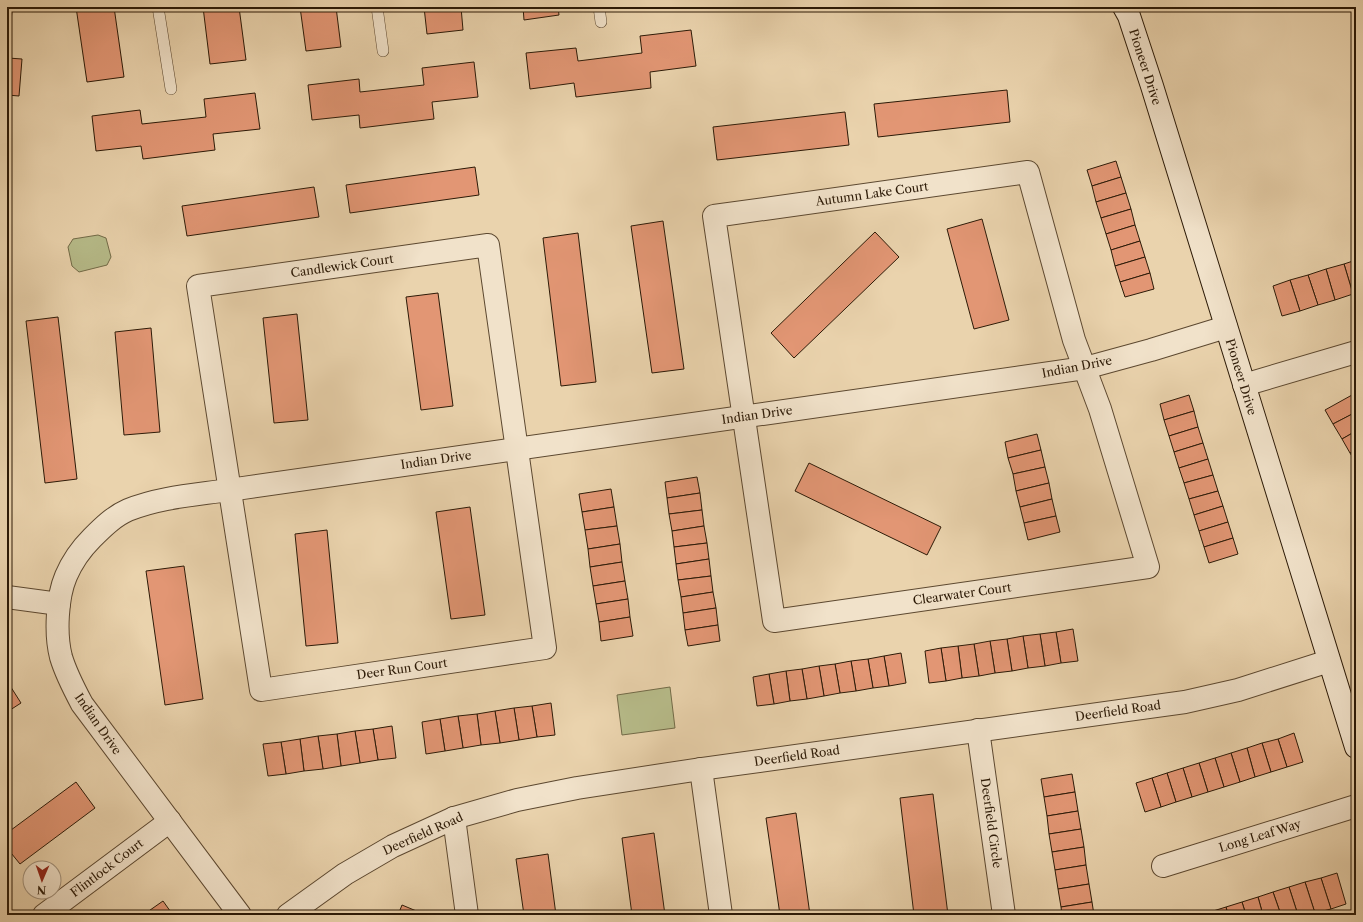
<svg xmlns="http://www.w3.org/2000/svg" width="1363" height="922" font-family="'Libre Caslon Text',serif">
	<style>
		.green { fill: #b7bc8a; stroke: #726b48 }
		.building { fill: #e29674; stroke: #2c1a07 }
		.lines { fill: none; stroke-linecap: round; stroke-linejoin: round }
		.lane-casing { stroke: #5c4830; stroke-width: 12 }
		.street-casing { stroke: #5c4830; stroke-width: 24 }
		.secondary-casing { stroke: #2c1a07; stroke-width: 24 }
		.lane { stroke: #f1e2ca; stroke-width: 11 }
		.street { stroke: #f1e2ca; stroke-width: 22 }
		.secondary { stroke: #f1e2ca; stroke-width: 22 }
		.labels { text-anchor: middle; stroke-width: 4; stroke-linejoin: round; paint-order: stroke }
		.street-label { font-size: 12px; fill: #2c1a07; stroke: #f1e2ca }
	</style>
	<rect width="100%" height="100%" fill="#ead3ad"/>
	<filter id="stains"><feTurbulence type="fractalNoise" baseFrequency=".005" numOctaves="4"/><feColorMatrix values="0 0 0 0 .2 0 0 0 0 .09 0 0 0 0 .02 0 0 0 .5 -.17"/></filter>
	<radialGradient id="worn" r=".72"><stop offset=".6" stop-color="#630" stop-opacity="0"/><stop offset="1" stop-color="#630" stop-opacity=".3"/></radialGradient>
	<g class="green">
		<polygon points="98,235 106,238 111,257 107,265 79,272 72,266 68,247 73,239"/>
		<polygon points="670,687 675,728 622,735 617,695"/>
	</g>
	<g class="building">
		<polygon points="76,7 114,7 124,77 87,82"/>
		<polygon points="203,7 239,7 246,60 210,64"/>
		<polygon points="300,7 336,7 341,47 306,51"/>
		<polygon points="424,7 461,7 463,30 427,34"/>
		<polygon points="523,7 558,7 559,15 524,20"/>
		<polygon points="7,10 12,10 8,58 22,59 19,96 7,95"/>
		<polygon points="691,30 696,66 650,72 651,88 576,97 574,83 530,89 526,53 576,48 578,61 642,53 640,36"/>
		<polygon points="474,62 478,97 432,102 434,119 360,128 359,115 312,120 308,85 359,79 360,92 424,85 422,68"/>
		<polygon points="1007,90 1010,122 878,137 874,104"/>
		<polygon points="255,93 260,129 213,134 215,150 143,159 141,146 96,151 92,116 140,110 142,124 206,117 204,99"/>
		<polygon points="845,112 849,145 717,160 713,127"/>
		<polygon points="1116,161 1121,177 1092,186 1087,170"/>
		<polygon points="475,167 479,195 350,213 346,185"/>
		<polygon points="1121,177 1126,193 1096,202 1092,186"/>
		<polygon points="314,187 319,217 187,236 182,206"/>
		<polygon points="1126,193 1131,209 1101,218 1096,202"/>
		<polygon points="1131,209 1135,225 1106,234 1101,218"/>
		<polygon points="982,219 1009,320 974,329 947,229"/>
		<polygon points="663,221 684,369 652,373 631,226"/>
		<polygon points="1135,225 1140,241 1111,250 1106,234"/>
		<polygon points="875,232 899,257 794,358 771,333"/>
		<polygon points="578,233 596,382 561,386 543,238"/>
		<polygon points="1140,241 1145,257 1115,266 1111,250"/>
		<polygon points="1145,257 1150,273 1120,282 1115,266"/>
		<polygon points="1356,260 1356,293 1353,294 1344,264"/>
		<polygon points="1344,264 1353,294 1335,300 1326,269"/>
		<polygon points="1326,269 1335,300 1318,305 1308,275"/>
		<polygon points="1150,273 1154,289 1125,297 1120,282"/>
		<polygon points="1308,275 1318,305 1300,311 1290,280"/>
		<polygon points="1290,280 1300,311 1282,316 1273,286"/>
		<polygon points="438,293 453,406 421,410 406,297"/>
		<polygon points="297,314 308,420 274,423 263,318"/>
		<polygon points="58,317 77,479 45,483 26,321"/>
		<polygon points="151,328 160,432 124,435 115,332"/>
		<polygon points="1189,395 1194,411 1164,420 1160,404"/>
		<polygon points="1352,395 1356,402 1356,412 1333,424 1325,410"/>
		<polygon points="1194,411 1198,427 1169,436 1164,420"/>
		<polygon points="1356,412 1356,431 1342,439 1333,424"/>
		<polygon points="1198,427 1203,443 1174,452 1169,436"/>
		<polygon points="1356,431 1356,450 1350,453 1342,439"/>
		<polygon points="1037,434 1041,450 1008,458 1005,442"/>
		<polygon points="1203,443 1208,459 1179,468 1174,452"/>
		<polygon points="1041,450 1045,467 1013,474 1008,458"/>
		<polygon points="1356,450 1356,463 1350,453"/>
		<polygon points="1208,459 1213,475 1184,483 1179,468"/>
		<polygon points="809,463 941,527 927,555 795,491"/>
		<polygon points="1045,467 1049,483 1016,491 1013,474"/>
		<polygon points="1213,475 1218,491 1189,499 1184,483"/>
		<polygon points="697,477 700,493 667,498 665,482"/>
		<polygon points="1049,483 1052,499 1020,507 1016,491"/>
		<polygon points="611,489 614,507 582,512 579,494"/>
		<polygon points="1218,491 1223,506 1194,515 1189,499"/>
		<polygon points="700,493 702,510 669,514 667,498"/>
		<polygon points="1052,499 1056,516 1024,523 1020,507"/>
		<polygon points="1223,506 1228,522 1199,531 1194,515"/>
		<polygon points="470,507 485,615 451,619 436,512"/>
		<polygon points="614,507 617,526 585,530 582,512"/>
		<polygon points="702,510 704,526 672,531 669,514"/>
		<polygon points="1056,516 1060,532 1028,540 1024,523"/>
		<polygon points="1228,522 1233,538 1204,547 1199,531"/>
		<polygon points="617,526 620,544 588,549 585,530"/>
		<polygon points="704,526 707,543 674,547 672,531"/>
		<polygon points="327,530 338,643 306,646 295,534"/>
		<polygon points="1233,538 1238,554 1209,563 1204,547"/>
		<polygon points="707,543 709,559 676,564 674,547"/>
		<polygon points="620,544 622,562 590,567 588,549"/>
		<polygon points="709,559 711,576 678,580 676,564"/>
		<polygon points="622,562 625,581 593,586 590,567"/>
		<polygon points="184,566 203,699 165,705 146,571"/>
		<polygon points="711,576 713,592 681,597 678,580"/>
		<polygon points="625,581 628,599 596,604 593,586"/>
		<polygon points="713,592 716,608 683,613 681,597"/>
		<polygon points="628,599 630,617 599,622 596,604"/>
		<polygon points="716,608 718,625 685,630 683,613"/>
		<polygon points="630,617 633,636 601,641 599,622"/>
		<polygon points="718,625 720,641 688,646 685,630"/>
		<polygon points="1073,629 1078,661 1061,663 1056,632"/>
		<polygon points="1056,632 1061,663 1045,666 1040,634"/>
		<polygon points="1040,634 1045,666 1028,668 1023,636"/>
		<polygon points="1023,636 1028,668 1012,671 1007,639"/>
		<polygon points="1007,639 1012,671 995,673 990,641"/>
		<polygon points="990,641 995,673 979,676 974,644"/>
		<polygon points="974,644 979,676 962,678 958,646"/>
		<polygon points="958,646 962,678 946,681 941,648"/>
		<polygon points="941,648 946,681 929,683 925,651"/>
		<polygon points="901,653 906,683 889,686 884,656"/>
		<polygon points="884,656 889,686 873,688 868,659"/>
		<polygon points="868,659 873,688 856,691 851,661"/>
		<polygon points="851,661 856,691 840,693 835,664"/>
		<polygon points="835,664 840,693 824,696 819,666"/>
		<polygon points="819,666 824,696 807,699 802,669"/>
		<polygon points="802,669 807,699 790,701 786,671"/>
		<polygon points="786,671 790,701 774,704 769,674"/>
		<polygon points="769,674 774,704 757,706 753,677"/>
		<polygon points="7,681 21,703 7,712"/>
		<polygon points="551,703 555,735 537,737 532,706"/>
		<polygon points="532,706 537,737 519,740 514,708"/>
		<polygon points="514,708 519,740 500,743 495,711"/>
		<polygon points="495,711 500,743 481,745 477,714"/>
		<polygon points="477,714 481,745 463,748 458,716"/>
		<polygon points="458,716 463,748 445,751 440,719"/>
		<polygon points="440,719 445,751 426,754 422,722"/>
		<polygon points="392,726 396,758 378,760 373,729"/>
		<polygon points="373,729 378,760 360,763 355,731"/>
		<polygon points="355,731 360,763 341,766 337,734"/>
		<polygon points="1294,733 1303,762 1287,767 1278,739"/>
		<polygon points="337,734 341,766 323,769 318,736"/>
		<polygon points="318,736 323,769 304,771 300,739"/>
		<polygon points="300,739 304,771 286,774 281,742"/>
		<polygon points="1278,739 1287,767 1271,772 1262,743"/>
		<polygon points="281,742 286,774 268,776 263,744"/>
		<polygon points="1262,743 1271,772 1255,777 1247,748"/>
		<polygon points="1247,748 1255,777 1240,782 1231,753"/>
		<polygon points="1231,753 1240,782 1224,787 1215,758"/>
		<polygon points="1215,758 1224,787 1208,792 1199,763"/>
		<polygon points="1199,763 1208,792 1192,797 1183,768"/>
		<polygon points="1183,768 1192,797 1176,802 1167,773"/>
		<polygon points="1167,773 1176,802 1161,807 1152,778"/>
		<polygon points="1072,774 1075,792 1044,797 1041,779"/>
		<polygon points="1152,778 1161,807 1145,812 1136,783"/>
		<polygon points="76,782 95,808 20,864 7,848 7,833"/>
		<polygon points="1075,792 1078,811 1047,816 1044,797"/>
		<polygon points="933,794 948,915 914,915 900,798"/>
		<polygon points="1078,811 1081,829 1049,834 1047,816"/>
		<polygon points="796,813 810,915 780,915 766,818"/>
		<polygon points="1081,829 1084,847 1052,852 1049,834"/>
		<polygon points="654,833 665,915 632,915 622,838"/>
		<polygon points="1084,847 1086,865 1055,870 1052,852"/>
		<polygon points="548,854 556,915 524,915 516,859"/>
		<polygon points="1086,865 1089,884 1058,889 1055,870"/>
		<polygon points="1337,873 1346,904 1331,909 1321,878"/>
		<polygon points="1321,878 1331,909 1315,913 1305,882"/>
		<polygon points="1305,882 1315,913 1309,915 1298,915 1289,887"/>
		<polygon points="1089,884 1092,902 1061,907 1058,889"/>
		<polygon points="1289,887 1298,915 1281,915 1273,892"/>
		<polygon points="1273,892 1281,915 1263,915 1258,897"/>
		<polygon points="1258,897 1263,915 1246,915 1242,902"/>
		<polygon points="163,901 173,915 143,915"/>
		<polygon points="1092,902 1094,915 1062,915 1061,907"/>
		<polygon points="1242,902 1246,915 1228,915 1226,907"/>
		<polygon points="402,905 426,915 398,915"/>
		<polygon points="1226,907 1228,915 1211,915 1210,912"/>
	</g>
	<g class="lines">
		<defs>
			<g id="lane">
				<polyline points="158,7 171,89"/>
				<polyline points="377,7 383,51"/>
				<polyline points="599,7 601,22"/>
			</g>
			<g id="street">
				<polygon points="1028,172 1074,340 1100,409 1148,567 774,621 714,216"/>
				<polygon points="488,245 545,648 261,690 198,286"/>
				<polyline points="1244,385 1356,352"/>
				<polyline points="7,597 59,604"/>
				<polyline points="978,730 1004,915"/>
				<polyline points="701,769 721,915"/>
				<polyline points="454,818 467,915"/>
				<polyline points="1163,866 1356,806"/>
				<polyline points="44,915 170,821"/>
				<path d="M240,915L82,704C74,689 66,674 61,657C55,634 57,597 66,576C72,562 81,549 92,538C102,528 114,516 128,510C160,497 195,495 229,490L1085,368L1151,350L1226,327"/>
				<polyline points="288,915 345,874 393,846 454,818 517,800 577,788 701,769 1185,702 1238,690 1329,661"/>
			</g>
			<polyline id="secondary" points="1124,7 1129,16 1152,86 1356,747"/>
		</defs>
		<use href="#lane" class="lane-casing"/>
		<use href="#street" class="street-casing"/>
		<use href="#secondary" class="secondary-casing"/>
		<use href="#lane" class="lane"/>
		<use href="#street" class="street"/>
		<use href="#secondary" class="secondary"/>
	</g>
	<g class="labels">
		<g class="street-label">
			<text transform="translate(1145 67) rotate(72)" y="4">Pioneer Drive</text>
			<text transform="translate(872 194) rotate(-8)" y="4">Autumn Lake Court</text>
			<text transform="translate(342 266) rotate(-8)" y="4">Candlewick Court</text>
			<text transform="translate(1077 367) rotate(-11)" y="4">Indian Drive</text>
			<text transform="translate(1241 377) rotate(73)" y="4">Pioneer Drive</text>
			<text transform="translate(757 415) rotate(-8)" y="4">Indian Drive</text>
			<text transform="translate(436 460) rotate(-8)" y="4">Indian Drive</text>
			<text transform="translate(962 594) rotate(-8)" y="4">Clearwater Court</text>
			<text transform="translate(402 669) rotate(-8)" y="4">Deer Run Court</text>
			<text transform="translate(1118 711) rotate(-8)" y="4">Deerfield Road</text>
			<text transform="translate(98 724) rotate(55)" y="4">Indian Drive</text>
			<text transform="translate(797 756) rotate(-8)" y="4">Deerfield Road</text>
			<text transform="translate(991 823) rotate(82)" y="4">Deerfield Circle</text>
			<text transform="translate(423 834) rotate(-24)" y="4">Deerfield Road</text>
			<text transform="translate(1260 836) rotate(-17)" y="4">Long Leaf Way</text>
			<text transform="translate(107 868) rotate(-37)" y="4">Flintlock Court</text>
		</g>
	</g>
	<rect width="1363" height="922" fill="none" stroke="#ead3ad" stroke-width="24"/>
	<rect x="8" y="8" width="1347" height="906" fill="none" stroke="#2c1a07" stroke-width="2"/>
	<rect x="12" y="12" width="1339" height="898" fill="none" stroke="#2c1a07"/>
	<g transform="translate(42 880) rotate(182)"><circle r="19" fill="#f1e2ca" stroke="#a2927c"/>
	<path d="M0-3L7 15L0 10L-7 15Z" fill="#8f2418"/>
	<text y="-6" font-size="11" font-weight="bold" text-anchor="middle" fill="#2c1a07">N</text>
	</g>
	<rect width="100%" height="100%" filter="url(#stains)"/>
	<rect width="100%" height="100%" fill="url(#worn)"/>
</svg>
